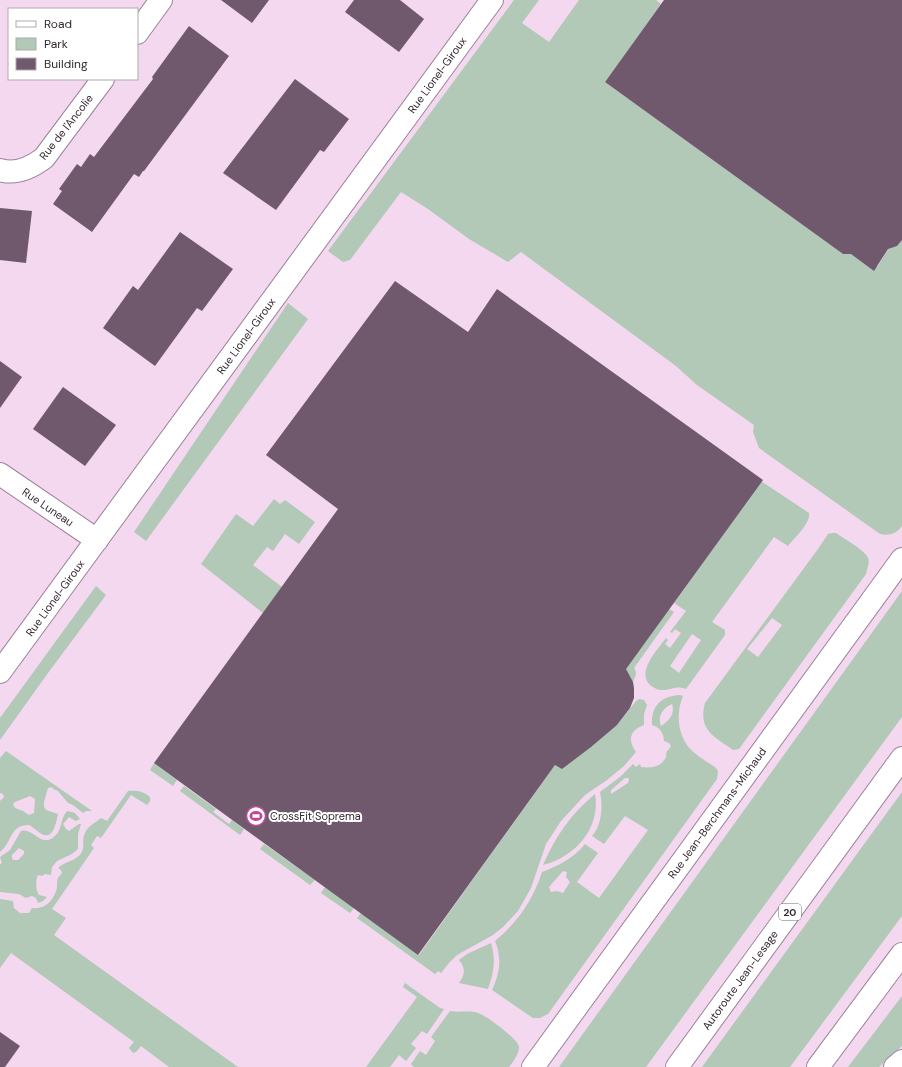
<svg xmlns="http://www.w3.org/2000/svg" width="902" height="1067" font-family="'DM Sans',sans-serif">
	<style>
		.green { fill: #b1c9b6; fill-rule: evenodd }
		.building { fill: #70596d }
		.lines { fill: none; stroke-linecap: round; stroke-linejoin: round }
		.street-casing { stroke: #9b8399; stroke-width: 24 }
		.secondary-casing { stroke: #9b8399; stroke-width: 24 }
		.highway-casing { stroke: #9b8399; stroke-width: 24 }
		.street { stroke: #fff; stroke-width: 22 }
		.secondary { stroke: #fff; stroke-width: 22 }
		.highway { stroke: #fff; stroke-width: 22 }
		.labels { text-anchor: middle; stroke-width: 4; stroke-linejoin: round; paint-order: stroke }
		.shield { fill: #fff; stroke: #6f686e; stroke-width: 1 }
		.shield-label { font-size: 10px; font-weight: bold; fill: #312730 }
		.street-label { font-size: 11px; fill: #312730; stroke: #fff }
		.poi-label { font-size: 11px; fill: #312730; stroke: #fff; text-anchor: start }
	</style>
	<rect width="100%" height="100%" fill="#f3d8ef"/>
	<g class="green">
		<path d="M514,0H539L522,23L549,42L579,0H656L661,4L605,82L843,254L850,253L874,268L878,266L890,246L893,247L897,246L902,240V526C896,534 889,536 880,534L759,448L753,432L754,425L697,385L676,366L521,252L508,262L469,239L428,209L401,192L350,260L343,262L328,251Z"/>
		<polygon points="288,303 308,319 146,541 134,532"/>
		<path d="M761,481L809,513C811,523 794,538 788,546L774,537L712,622L725,630V635L686,689C673,685 672,691 661,690C657,690 653,687 650,685C636,672 658,649 666,638L668,640L665,644L670,648L681,633L675,629L672,633L670,632L686,611L674,603ZM692,634L701,640L679,673L670,666Z"/>
		<polygon points="274,499 280,504 285,500 315,522 299,544 285,534 273,551 267,547 253,565 282,587 263,613 201,564 236,514 253,526"/>
		<path d="M832,533H836C843,538 865,550 868,558C870,563 867,569 866,574L739,749L733,750C713,736 698,730 705,703L818,549L828,534ZM772,618L782,625L758,657L747,649Z"/>
		<polygon points="96,586 106,595 48,673 0,740 0,718"/>
		<polygon points="902,591 902,717 646,1067 559,1067"/>
		<path d="M669,609L674,612L634,668C638,674 635,676 633,682L624,671Z"/>
		<path d="M680,695L683,696C676,713 677,734 690,749C697,756 707,762 715,767L718,771L717,779L548,1014L540,1018H533L492,990C500,973 502,958 495,941C518,922 533,900 542,872C558,866 574,858 585,844L598,853L577,882L599,898L648,830L625,816L604,844L592,836C602,825 603,806 600,792L620,777L633,764L636,767L640,764L641,767C650,768 661,768 666,757C667,753 665,755 667,751C669,749 670,748 671,746L669,743L664,741C664,734 660,727 652,725C651,706 661,696 680,695ZM672,704C675,714 670,720 661,726C657,716 663,708 672,704ZM625,778H628L629,779L628,783L611,794V790ZM563,871L567,872L566,877L570,882L563,893L557,891L551,892L549,887Z"/>
		<path d="M639,699L644,700L647,705L644,714V725C630,730 627,740 636,752L624,766L607,780L585,795L561,821L546,844L531,888L518,911L503,927L493,935L457,955L449,963L441,973L438,971L435,974L357,918L361,913L419,955L555,765L617,725L636,701Z"/>
		<path d="M6,751L92,811H86L83,813L73,805L68,803L58,791L53,789L52,787L48,788L44,802V807L46,810L58,814C56,823 53,842 40,833C36,830 33,827 29,825C9,825 13,842 0,852V801L4,797L3,794L0,793V758ZM30,796L35,799L34,813L29,815L23,811L15,808L13,804L15,802Z"/>
		<polygon points="154,763 177,780 173,786 150,770"/>
		<polygon points="184,786 216,809 213,812 229,824 232,820 244,829 240,835 180,791"/>
		<path d="M128,791C137,790 143,791 150,797V801L147,805L131,795L101,838L97,836L91,845L94,848L52,909L66,918L54,935L238,1067H169L141,1046L136,1052L133,1053L129,1048L134,1042L11,953L0,968V899L13,901L14,908L20,913H29L32,908C45,910 54,900 57,888C57,885 57,880 58,878C59,876 61,875 62,873L61,870L58,868C64,862 74,861 80,855C86,848 81,840 85,833C88,826 95,823 101,818L107,821Z"/>
		<polygon points="902,792 902,916 790,1067 702,1067"/>
		<path d="M595,794C601,828 575,857 543,865C555,837 571,814 595,794Z"/>
		<path d="M67,811L75,813L80,819L76,821L69,817L63,824L66,829L69,831L79,824H81L78,834V849L72,854L57,861L52,867L51,875L45,874L42,876L38,875C35,880 36,891 39,895L47,897L43,901L38,903L36,898L32,896L26,898L19,894L0,892V864L2,863L0,857L10,850L21,831C33,827 41,849 55,836C62,831 60,819 67,811ZM19,848L24,851V854L18,860H13L12,858V855Z"/>
		<polygon points="264,844 315,880 310,885 260,849"/>
		<polygon points="325,887 354,908 350,913 321,893"/>
		<path d="M491,943C496,959 494,973 488,989L459,983C465,975 466,968 459,960L467,954Z"/>
		<polygon points="405,983 440,1008 444,1009 427,1034 422,1031 411,1044 416,1048 406,1061 399,1055 390,1067 366,1067 417,997 403,987"/>
		<polygon points="902,996 902,1046 879,1067 848,1067"/>
		<path d="M450,1011C459,1013 469,1010 478,1013C487,1016 518,1039 519,1047C519,1054 513,1062 509,1067H414L411,1064L420,1051L426,1055L435,1041L431,1037Z"/>
	</g>
	<g class="building">
		<polygon points="221,0 269,0 252,23"/>
		<polygon points="354,0 400,0 424,19 399,52 345,12"/>
		<polygon points="664,0 902,0 902,240 897,246 888,249 874,271 851,254 843,254 605,82"/>
		<polygon points="189,26 229,56 144,171 143,171 139,177 134,174 92,232 53,204 62,191 59,189 77,164 81,167 90,154 94,157 153,79 152,77"/>
		<polygon points="295,79 349,119 324,152 320,150 276,210 223,173"/>
		<polygon points="0,208 32,211 26,263 0,260"/>
		<polygon points="180,232 233,269 202,311 197,308 155,366 103,328 133,286 138,290"/>
		<polygon points="395,281 468,332 497,289 763,480 626,669 633,682 634,688 634,698 630,708 617,725 591,747 562,769 555,765 418,955 154,763 338,509 266,455"/>
		<polygon points="0,361 22,377 0,408"/>
		<polygon points="63,387 116,425 85,466 33,429"/>
		<polygon points="0,1032 20,1046 5,1067 0,1067"/>
	</g>
	<g class="lines">
		<defs>
			<g id="street">
				<polyline points="137,33 161,0"/>
				<path d="M0,170C16,175 32,167 44,158L103,79"/>
				<polyline points="0,474 97,540"/>
				<polyline points="0,672 492,0"/>
			</g>
			<polyline id="secondary" points="533,1067 902,559"/>
			<g id="highway">
				<polyline points="677,1067 902,758"/>
				<polyline points="818,1067 902,954"/>
				<polyline points="895,1067 902,1061"/>
			</g>
		</defs>
		<use href="#street" class="street-casing"/>
		<use href="#secondary" class="secondary-casing"/>
		<use href="#highway" class="highway-casing"/>
		<use href="#street" class="street"/>
		<use href="#secondary" class="secondary"/>
		<use href="#highway" class="highway"/>
	</g>
	<defs>
		<symbol id="stadium-ring" viewBox="-11 -11 22 22"><circle r="9.5" fill="#fff" stroke="#c34798" stroke-width="1.5"/><path d="M0-5a6.5 5 0 1 0 0 10a6.5 5 0 1 0 0-10ZM-3.5-1.8h7v3.6h-7Z" fill="#c34798"/></symbol>
	</defs>
	<g fill-rule="evenodd">
		<use href="#stadium-ring" x="245" y="805" width="22" height="22"/>
	</g>
	<g class="labels">
		<rect class="shield" x="779" y="904" width="22" height="16" rx="3"/>
		<g class="shield-label">
			<text x="790" y="916">20</text>
		</g>
		<g class="street-label">
			<text transform="translate(437 75) rotate(-54)" y="4">Rue Lionel-Giroux</text>
			<text transform="translate(66 127) rotate(-52)" y="4">Rue de l'Ancolie</text>
			<text transform="translate(246 336) rotate(-54)" y="4">Rue Lionel-Giroux</text>
			<text transform="translate(48 507) rotate(34)" y="4">Rue Luneau</text>
			<text transform="translate(55 598) rotate(-54)" y="4">Rue Lionel-Giroux</text>
			<text transform="translate(717 813) rotate(-54)" y="4">Rue Jean-Berchmans-Michaud</text>
			<text transform="translate(740 980) rotate(-54)" y="4">Autoroute Jean-Lesage</text>
		</g>
		<g class="poi-label">
			<text x="270" y="820">CrossFit Soprema</text>
		</g>
	</g>
	<rect x="8" y="8" width="130" height="72" fill="#ffffff" stroke="#ada9ac"/>
	<rect x="16" y="21" width="20" height="6" fill="#ffffff" stroke="#ada9ac"/>
	<text x="44" y="28" font-size="12" fill="#312730">Road</text>
	<rect x="16" y="38" width="20" height="12" fill="#b1c9b6" stroke="#ada9ac"/>
	<text x="44" y="48" font-size="12" fill="#312730">Park</text>
	<rect x="16" y="58" width="20" height="12" fill="#70596d" stroke="#ada9ac"/>
	<text x="44" y="68" font-size="12" fill="#312730">Building</text>
</svg>
